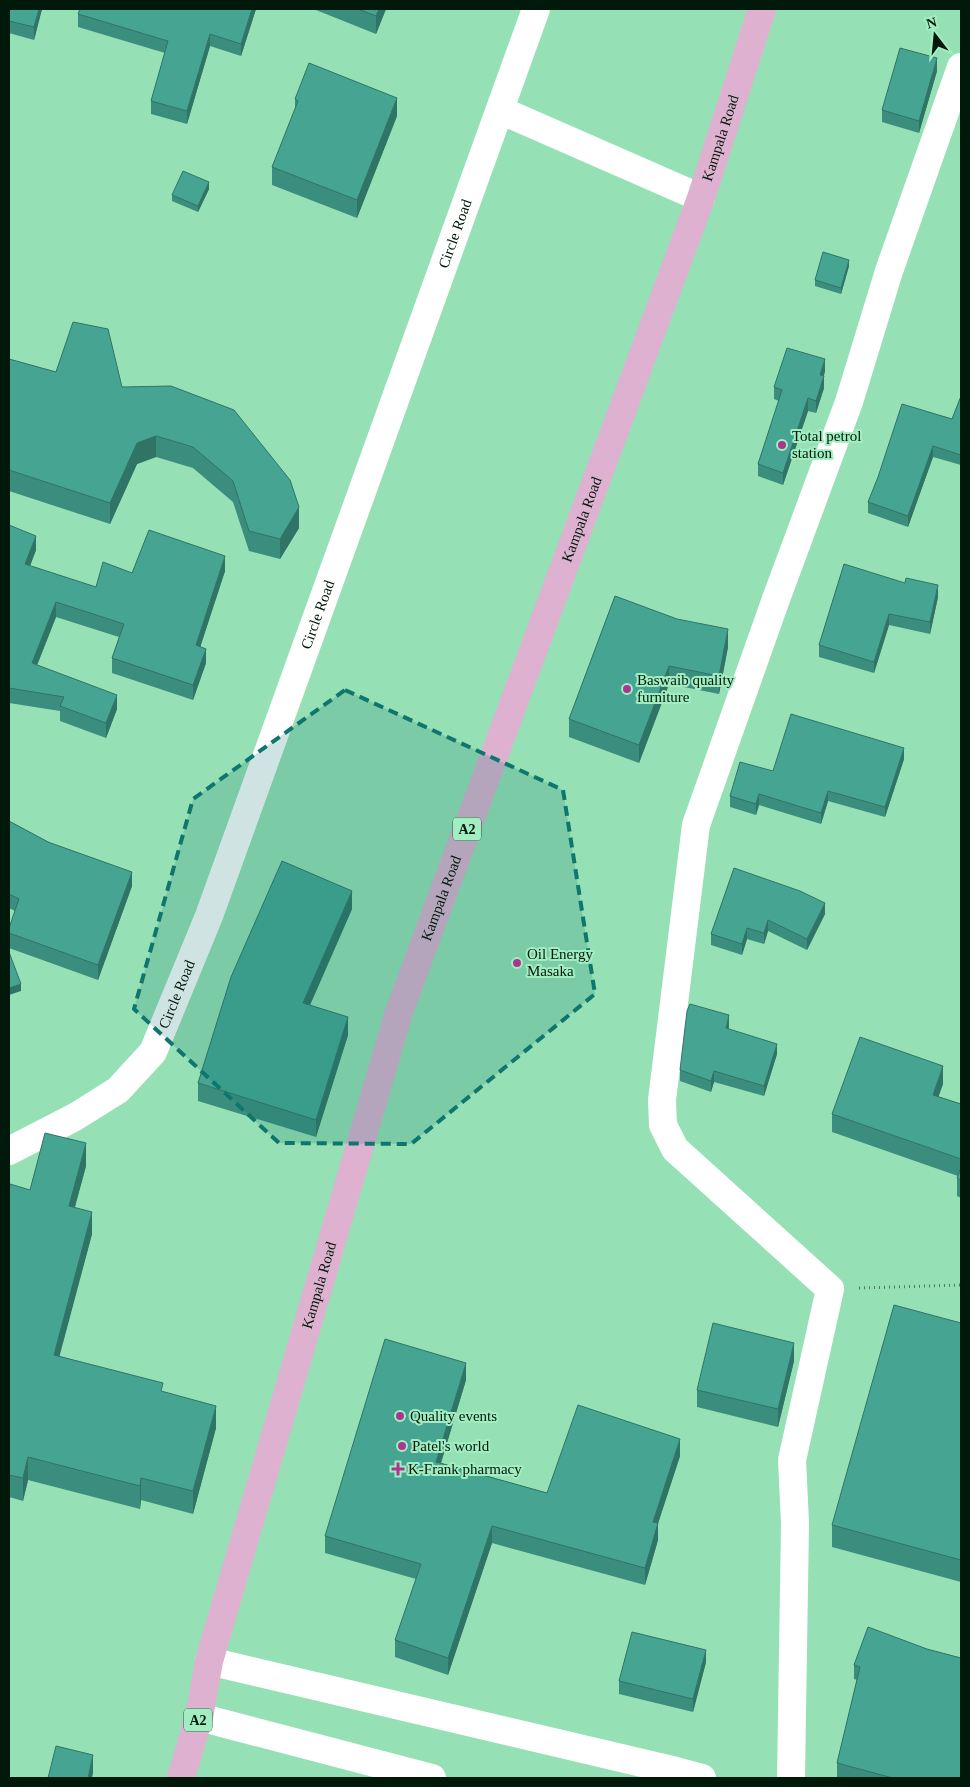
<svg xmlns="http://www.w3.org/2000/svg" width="970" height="1787" font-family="Georgia,serif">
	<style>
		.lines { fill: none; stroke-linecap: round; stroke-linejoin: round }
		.path { stroke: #48795d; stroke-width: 3; stroke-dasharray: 1 4; stroke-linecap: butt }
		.minor { stroke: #fff; stroke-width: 28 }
		.primary { stroke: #deb1d1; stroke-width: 28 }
		.wall { fill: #3b8e7e }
		.shaded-wall { fill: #307466 }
		.building { fill: #45a592; stroke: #307466 }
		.marked { fill: #0f766e; fill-opacity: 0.2; stroke: #0f766e; stroke-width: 4; stroke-dasharray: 10 6; stroke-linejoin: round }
		.poi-dot { fill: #aa3690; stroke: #a3edc2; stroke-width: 2 }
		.labels { text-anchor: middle; stroke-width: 4; stroke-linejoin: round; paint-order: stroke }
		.shield { fill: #a3edc2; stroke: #315941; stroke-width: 1 }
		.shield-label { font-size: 14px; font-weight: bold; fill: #00190a }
		.street-label { font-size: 15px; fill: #00190a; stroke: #a3edc2 }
		.poi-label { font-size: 15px; fill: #00190a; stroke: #a3edc2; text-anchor: start }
	</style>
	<rect width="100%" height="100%" fill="#96e0b5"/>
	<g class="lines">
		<polyline class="path" points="859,1288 961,1285"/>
		<g class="minor">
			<polyline points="500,110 701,198"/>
			<path id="s1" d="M9,1151L75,1117L118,1090L153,1052L209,916L536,9"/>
			<polyline points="209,1661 676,1771 702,1778"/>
			<polyline points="199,1717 432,1778"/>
			<polyline points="791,1778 795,1523 792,1460 830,1289 675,1149 663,1125 662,1100 696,825 776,599 849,402 889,271 961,67"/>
		</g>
		<path class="primary" id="s2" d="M181,1778L199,1717L209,1661L399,1012L701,198L762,9"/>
	</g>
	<g class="wall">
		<polygon points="9,9 42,9 34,40 9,33"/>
		<polygon points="256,9 241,56 210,46 187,124 151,114 151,101 165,53 78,27 78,14"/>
		<polygon points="316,9 386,9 376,34 316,10"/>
		<polygon points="937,71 919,133 882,122 882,110"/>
		<polygon points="295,99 397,116 357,218 272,185 272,167 295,110"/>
		<polygon points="209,189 198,212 172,201 172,195"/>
		<polygon points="849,266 841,294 815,286 815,280"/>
		<polygon points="9,359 56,372 122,387 299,528 280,559 249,551 233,502 193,468 156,457 137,464 110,524 9,491"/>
		<polygon points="825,371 824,376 824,388 816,413 808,411 783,485 758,476 758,464 779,401 774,399 774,387"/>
		<polygon points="961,396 961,465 933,457 908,527 868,513 868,502 952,419"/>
		<polygon points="9,525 36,550 30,566 96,587 132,573 225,571 200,647 206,663 193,700 112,673 112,658 119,637 56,617 37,665 117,709 106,738 60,721 60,711 9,703"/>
		<polygon points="844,564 938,597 930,634 889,625 874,673 819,657 819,645"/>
		<polygon points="615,596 728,647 719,694 669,684 639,763 569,737 569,719"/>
		<polygon points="904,759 885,817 828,801 821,824 759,805 756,815 730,807 730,796 773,771"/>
		<polygon points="9,821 132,886 98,980 9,948 9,928 15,911 9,908"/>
		<polygon points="734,868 825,914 807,950 768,931 764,944 747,939 742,955 711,945 711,934"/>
		<polygon points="352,909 310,1005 348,1035 316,1137 198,1101 198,1083"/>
		<polygon points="729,1026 729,1029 777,1054 764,1096 714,1082 711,1092 680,1081 680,1070"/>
		<polygon points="943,1084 938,1097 961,1104 961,1198 957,1196 957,1178 958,1176 832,1132 832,1114"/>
		<polygon points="86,1166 75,1207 92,1234 59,1356 163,1392 216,1428 193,1514 141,1500 140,1509 28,1480 23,1501 9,1497 9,1190 30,1190"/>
		<polygon points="961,1323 961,1582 832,1547 832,1525"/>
		<polygon points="794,1361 778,1427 697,1407 697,1390"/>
		<polygon points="466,1380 441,1463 547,1493 680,1456 658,1523 658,1540 645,1585 492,1543 448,1675 395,1657 395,1640 416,1579 325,1553 325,1536"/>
		<polygon points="927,1649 961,1778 837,1778 837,1763 857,1680 854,1679 854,1665"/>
		<polygon points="706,1662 693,1712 619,1694 619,1681"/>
	</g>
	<g class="shaded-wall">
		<polygon points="39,9 42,9 34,40 34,27"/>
		<polygon points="252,9 256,9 241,56 241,44"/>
		<polygon points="379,9 386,9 376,34 376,16"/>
		<polygon points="210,34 210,46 187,124 187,111"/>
		<polygon points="937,58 937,71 919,133 919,121"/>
		<polygon points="397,98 397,116 357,218 357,200"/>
		<polygon points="209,182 209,189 198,212 198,206"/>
		<polygon points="849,260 849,266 841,294 841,288"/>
		<polygon points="825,359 825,371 820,387 820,375"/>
		<polygon points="824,376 824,388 816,413 816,401"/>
		<polygon points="808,398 808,411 783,485 783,473"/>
		<polygon points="156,436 156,457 137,464 110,524 110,503 137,443"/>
		<polygon points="933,446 933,457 908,527 908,516"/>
		<polygon points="299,507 299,528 280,559 280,539"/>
		<polygon points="36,536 36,550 25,579 25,564"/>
		<polygon points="225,556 225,571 196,660 196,645"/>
		<polygon points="938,585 938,597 930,634 930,622"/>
		<polygon points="56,602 56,617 32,678 32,663"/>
		<polygon points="889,614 889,625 874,673 874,662"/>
		<polygon points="728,629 728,647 719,694 719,676"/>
		<polygon points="206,649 206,663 193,700 193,685"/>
		<polygon points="669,666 669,684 639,763 639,745"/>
		<polygon points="117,695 117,709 106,738 106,723"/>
		<polygon points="904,748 904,759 885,817 885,807"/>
		<polygon points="828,791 828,801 821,824 821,813"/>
		<polygon points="759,794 759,805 756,815 756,804"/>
		<polygon points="132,872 132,886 98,980 98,965"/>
		<polygon points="352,891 352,909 303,1021 303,1003"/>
		<polygon points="825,903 825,914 807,950 807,939"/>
		<polygon points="768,920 768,931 764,944 764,933"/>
		<polygon points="747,928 747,939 742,955 742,944"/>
		<polygon points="21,984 21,991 9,995 9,988"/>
		<polygon points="729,1015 729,1026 726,1039 726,1028"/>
		<polygon points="348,1017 348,1035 316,1137 316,1120"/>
		<polygon points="777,1044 777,1054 764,1096 764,1086"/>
		<polygon points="943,1066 943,1084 933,1112 933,1095"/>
		<polygon points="714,1071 714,1082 711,1092 711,1081"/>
		<polygon points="86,1143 86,1166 69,1228 69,1206"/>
		<polygon points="92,1212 92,1234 54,1377 54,1355"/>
		<polygon points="794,1343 794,1361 778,1427 778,1409"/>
		<polygon points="466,1363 466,1380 436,1479 436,1462"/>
		<polygon points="216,1406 216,1428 193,1514 193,1491"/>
		<polygon points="680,1439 680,1456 653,1539 653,1522"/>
		<polygon points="28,1457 28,1480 23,1501 23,1478"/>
		<polygon points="141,1478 141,1500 140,1509 140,1486"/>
		<polygon points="658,1523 658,1540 645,1585 645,1568"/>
		<polygon points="492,1526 492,1543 448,1675 448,1658"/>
		<polygon points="706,1650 706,1662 693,1712 693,1699"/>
		<polygon points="93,1755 93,1773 92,1778 88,1778"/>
	</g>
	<g class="building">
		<polygon points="9,9 39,9 34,27 9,21"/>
		<polygon points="80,9 252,9 241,44 210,34 187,111 151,101 168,41 78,14"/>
		<polygon points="358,9 379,9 376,16"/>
		<polygon points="900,48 937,58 919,121 882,110"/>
		<polygon points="309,63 397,98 357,200 272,167 298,101 295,99"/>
		<polygon points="183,171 209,182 198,206 172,195"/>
		<polygon points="823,252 849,260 841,288 815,280"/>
		<polygon points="73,322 108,329 122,387 171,386 234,410 290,480 299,507 280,539 249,531 233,481 193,447 156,436 137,443 110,503 9,470 9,359 56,372"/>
		<polygon points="787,348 825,359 820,375 824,376 816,401 808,398 783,473 758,464 782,390 774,387"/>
		<polygon points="961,396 961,455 933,446 908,516 868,502 878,477 902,404 952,419"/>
		<polygon points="9,525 36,536 25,564 96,587 103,562 132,573 149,530 225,556 196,645 206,649 193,685 112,658 124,624 56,602 32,663 117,695 106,723 60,706 64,697 9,688"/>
		<polygon points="844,564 905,583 906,578 938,585 930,622 889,614 874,662 819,645"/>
		<polygon points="615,596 677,619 728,629 719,676 669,666 639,745 569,719"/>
		<polygon points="791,714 904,748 885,807 828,791 821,813 759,794 756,804 730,796 740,762 773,771"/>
		<polygon points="9,821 48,842 132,872 98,965 9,933 9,928 19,899 9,894"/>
		<polygon points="282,861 352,891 303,1003 348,1017 316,1120 198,1083 231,977"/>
		<polygon points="734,868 800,891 825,903 807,939 768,920 764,933 747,928 742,944 711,934"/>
		<polygon points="9,952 21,984 9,988"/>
		<polygon points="690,1004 729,1015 726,1028 777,1044 764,1086 714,1071 711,1081 680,1070 687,1011"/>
		<polygon points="860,1037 943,1066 933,1095 961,1104 961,1159 832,1114"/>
		<polygon points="45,1133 86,1143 69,1206 92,1212 54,1355 163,1383 161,1391 216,1406 193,1491 141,1478 140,1486 28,1457 23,1478 9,1475 9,1190 10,1184 30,1190"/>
		<polygon points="961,1167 961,1180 957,1178"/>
		<polygon points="894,1305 961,1323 961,1560 832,1525"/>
		<polygon points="713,1323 794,1343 778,1409 697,1390"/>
		<polygon points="385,1339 466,1363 436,1462 547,1493 578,1405 680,1439 653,1522 658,1523 645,1568 492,1526 448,1658 395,1640 421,1564 325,1536"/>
		<polygon points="868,1627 927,1649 961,1658 961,1778 893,1778 837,1763 860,1667 854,1665"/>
		<polygon points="632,1632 706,1650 693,1699 619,1681"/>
		<polygon points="56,1746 93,1755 88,1778 48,1778"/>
	</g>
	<path class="marked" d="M345,690L563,790L595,994L411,1144L279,1143L134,1009L193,799Z"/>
	<g class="poi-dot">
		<circle cx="782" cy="445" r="5"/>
		<circle cx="627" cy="689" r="5"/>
		<circle cx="517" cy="963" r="5"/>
		<circle cx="400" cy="1416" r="5"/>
		<circle cx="402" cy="1446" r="5"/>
		<path d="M395.5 1461.5h5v5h5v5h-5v5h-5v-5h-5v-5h5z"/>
	</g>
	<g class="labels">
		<g class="shield">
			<rect x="453" y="817.5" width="28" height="23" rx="4"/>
			<rect x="184" y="1708.5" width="28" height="23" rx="4"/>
		</g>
		<g class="shield-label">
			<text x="467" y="834">A2</text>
			<text x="198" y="1725">A2</text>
		</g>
		<g class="street-label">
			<text dy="5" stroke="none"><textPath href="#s2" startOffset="1728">Kampala Road</textPath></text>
			<text dy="5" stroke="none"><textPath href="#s1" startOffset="1049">Circle Road</textPath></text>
			<text dy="5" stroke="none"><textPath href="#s2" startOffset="1322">Kampala Road</textPath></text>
			<text dy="5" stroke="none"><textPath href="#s1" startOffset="644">Circle Road</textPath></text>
			<text dy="5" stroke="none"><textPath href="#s2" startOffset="918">Kampala Road</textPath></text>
			<text dy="5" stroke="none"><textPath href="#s1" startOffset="239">Circle Road</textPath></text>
			<text dy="5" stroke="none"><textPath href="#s2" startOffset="512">Kampala Road</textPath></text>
		</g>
		<g class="poi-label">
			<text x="792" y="441">Total petrol<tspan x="792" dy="17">station</tspan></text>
			<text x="637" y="685">Baswaib quality<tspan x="637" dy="17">furniture</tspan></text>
			<text x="527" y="959">Oil Energy<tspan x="527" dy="17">Masaka</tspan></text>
			<text x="410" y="1421">Quality events</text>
			<text x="412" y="1451">Patel's world</text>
			<text x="408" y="1474">K-Frank pharmacy</text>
		</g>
	</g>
	<rect width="970" height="1787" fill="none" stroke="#00190a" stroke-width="20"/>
	<g transform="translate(935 35) rotate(344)" stroke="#a3edc2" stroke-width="4" paint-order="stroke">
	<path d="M0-4L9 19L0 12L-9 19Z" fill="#00190a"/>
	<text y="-8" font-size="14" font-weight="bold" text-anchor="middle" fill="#00190a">N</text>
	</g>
</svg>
